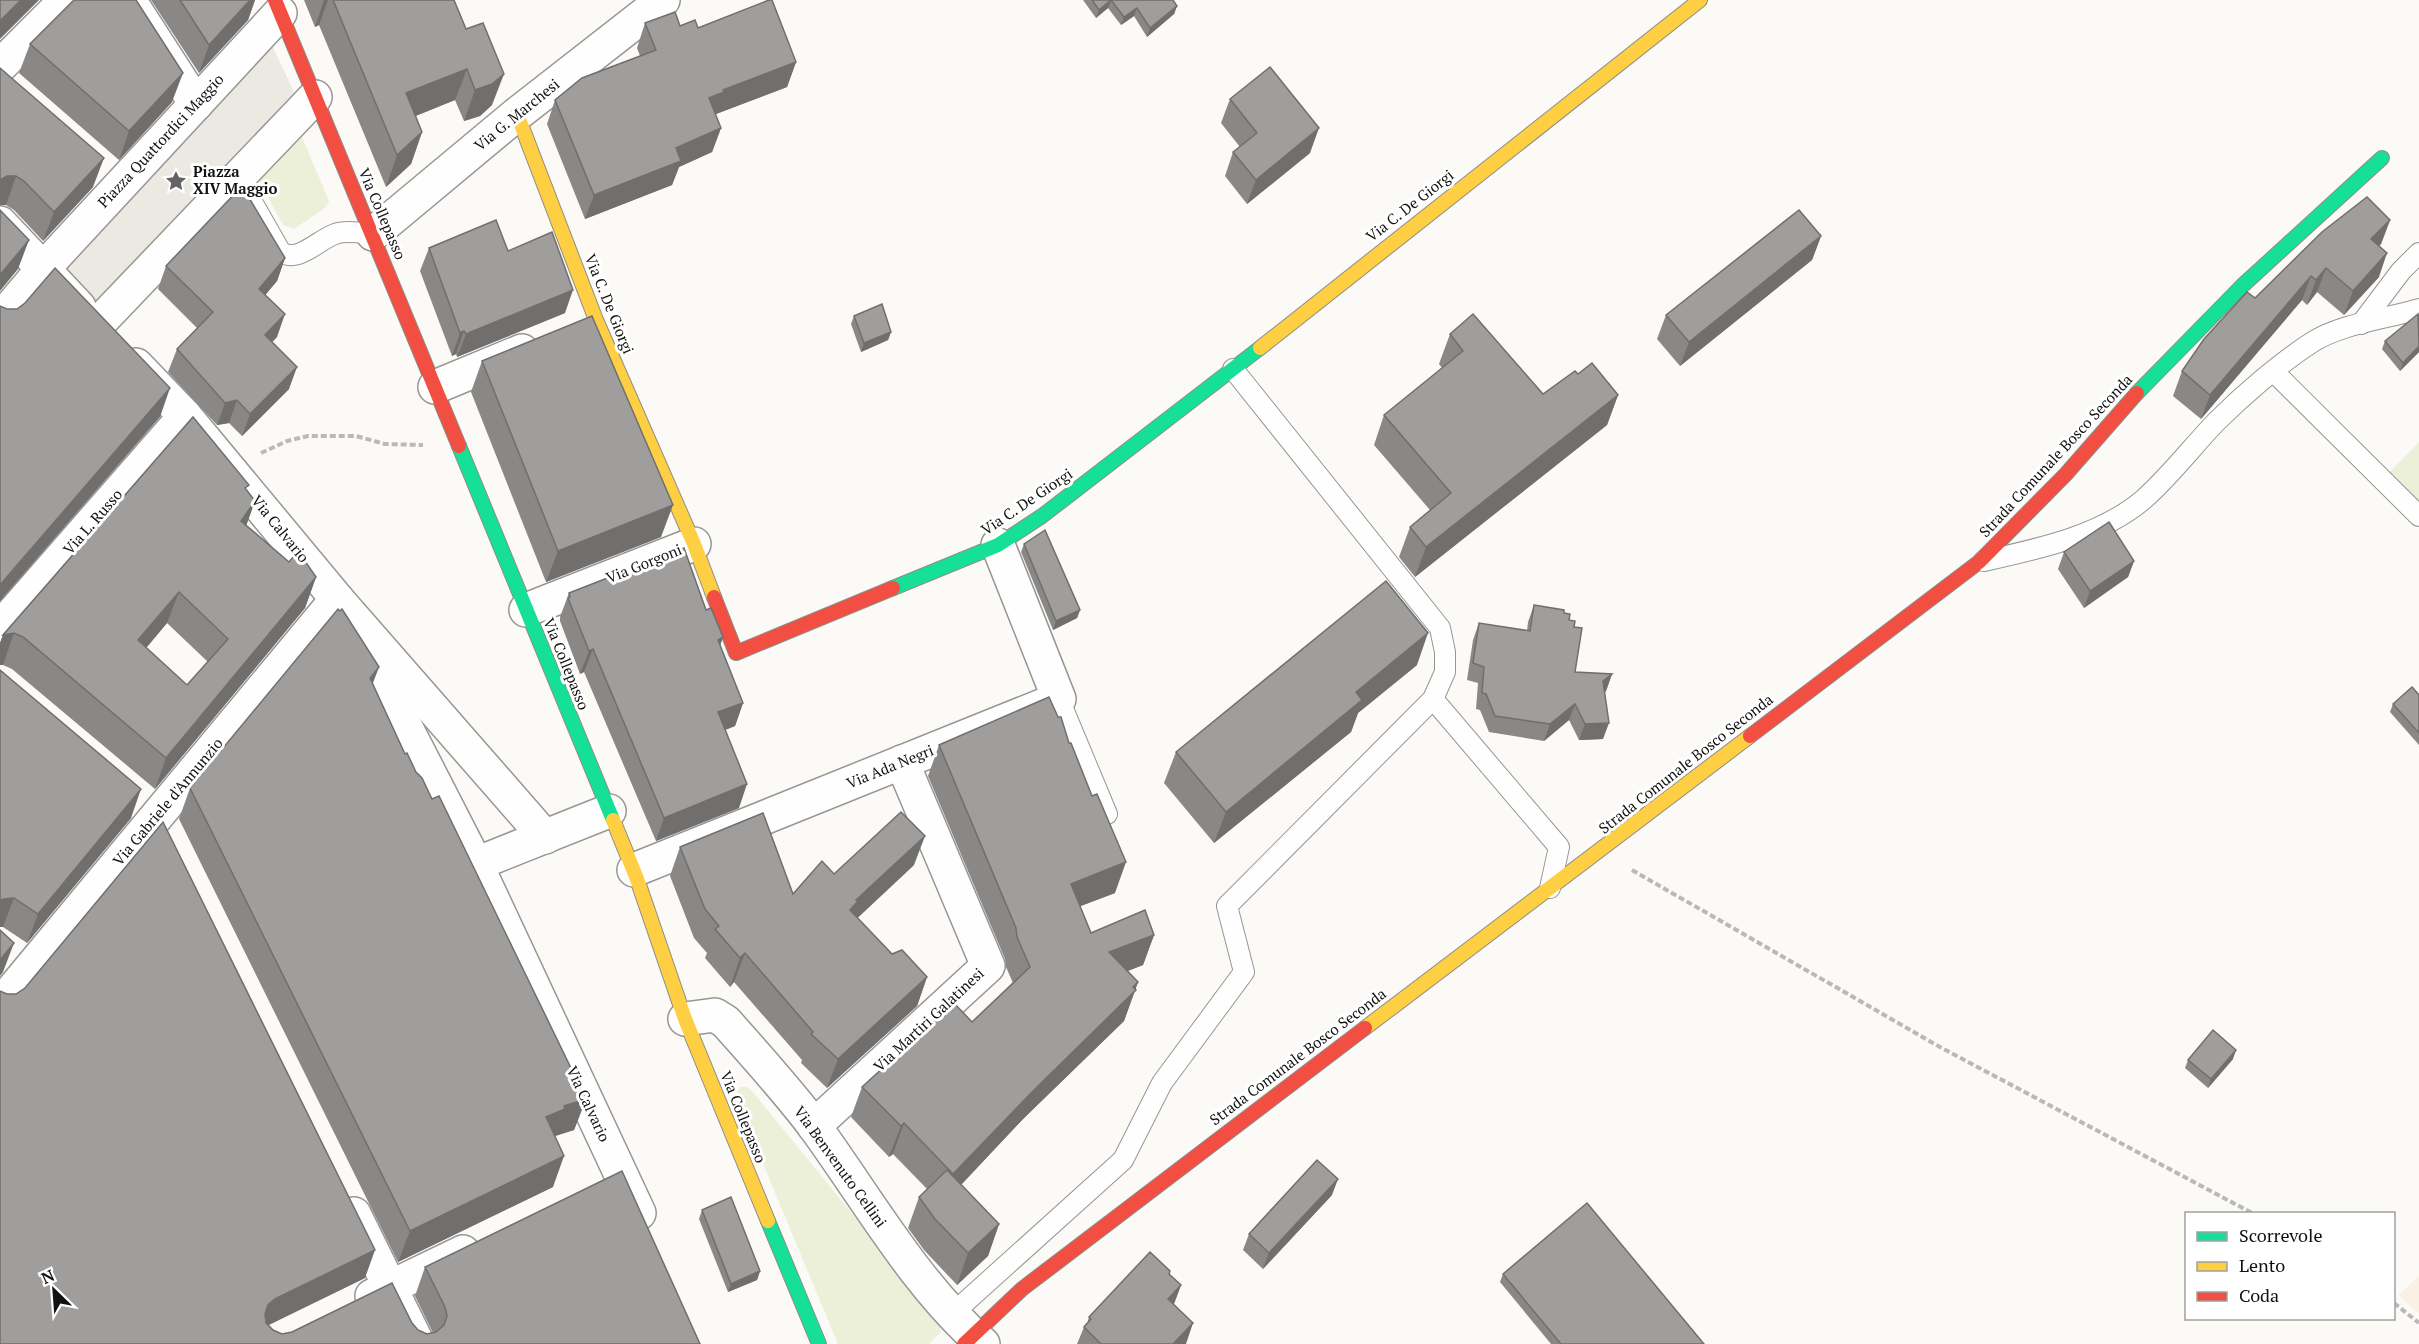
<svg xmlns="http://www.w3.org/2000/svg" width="2419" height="1344" font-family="'PT Serif',serif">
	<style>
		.farmland { fill: #f8f1e4 }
		.green { fill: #ecf0d8 }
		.plaza { fill: #ece8e2 }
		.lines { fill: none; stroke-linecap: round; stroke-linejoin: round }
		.lane-casing { stroke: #979695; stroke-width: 22 }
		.street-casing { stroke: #979695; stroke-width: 36 }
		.fast-casing { stroke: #8d8d8b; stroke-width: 16 }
		.slow-casing { stroke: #8d8d8b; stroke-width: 16 }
		.jam-casing { stroke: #8d8d8b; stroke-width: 16 }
		.path { stroke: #b9b9b8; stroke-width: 4; stroke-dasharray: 6 3; stroke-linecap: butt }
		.lane { stroke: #fffefe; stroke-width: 20 }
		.street { stroke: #fffefe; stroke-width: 33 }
		.fast { stroke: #16e098; stroke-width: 14 }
		.slow { stroke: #ffcf43; stroke-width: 14 }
		.jam { stroke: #f24e42; stroke-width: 14 }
		.wall { fill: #8a8886; fill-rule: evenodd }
		.shaded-wall { fill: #706f6d }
		.building { fill: #a09e9c; stroke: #706f6d; stroke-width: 1.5; fill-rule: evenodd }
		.labels { text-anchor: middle; stroke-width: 6; stroke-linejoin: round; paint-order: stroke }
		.street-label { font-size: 15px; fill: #111; stroke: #fff }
		.poi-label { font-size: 15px; font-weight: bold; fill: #111; stroke: #fff; text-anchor: start }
	</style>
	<rect width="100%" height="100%" fill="#fcfaf7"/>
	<polygon class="farmland" points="2419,1276 2419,1314 2398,1295"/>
	<g class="green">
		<polygon points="302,137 329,201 326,207 294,229 283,225 259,181 262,174"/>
		<polygon points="2419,442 2419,503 2389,473"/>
		<polygon points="740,1087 747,1087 752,1091 938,1319 941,1332 929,1344 838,1344 736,1099 736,1093"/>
	</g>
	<polygon class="plaza" points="270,41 294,92 96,308 57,270"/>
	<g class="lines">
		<defs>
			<g id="lane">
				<path d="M238,177L280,251C296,265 318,240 335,234C345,230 362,233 373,234"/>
				<polyline points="2361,324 2401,271 2419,253"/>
				<polyline points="2274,372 2419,516"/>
				<path d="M1984,561C2038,549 2101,536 2144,499C2170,476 2192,447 2216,422C2242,396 2280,363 2311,343C2340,324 2385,319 2419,309"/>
				<polyline points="1059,699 1107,814"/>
				<polyline points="1433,699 1559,847 1550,888"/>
				<polyline points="952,1314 1123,1160 1162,1083 1244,972 1227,906 1433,699 1445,672 1445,652 1440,628 1233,369"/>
			</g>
			<g id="street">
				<polyline points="129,0 196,104"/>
				<polyline points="0,66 66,0"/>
				<polyline points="0,223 79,307"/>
				<polyline points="373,234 517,114 663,0"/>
				<polyline points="0,320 42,270 280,13"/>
				<polyline points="97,325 315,97"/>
				<polyline points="136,365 185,416 337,599 397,710 476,864 639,1213"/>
				<polyline points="435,387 522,351"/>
				<polyline points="526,610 694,544"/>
				<polyline points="0,628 185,416"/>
				<polyline points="476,864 609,811"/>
				<polyline points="634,870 1059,699 998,545"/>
				<polyline points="0,1005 337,599 545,837"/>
				<path d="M685,1019L715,1015L726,1022C756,1056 788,1091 815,1127C868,1200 915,1284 983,1344"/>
				<polyline points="814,1126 988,966 902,762"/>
				<polyline points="354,1214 418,1344"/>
				<polyline points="372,1296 463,1252"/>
			</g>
			<g id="fast">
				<polyline points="2137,393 2242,286 2382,158"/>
				<polyline points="459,446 613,820"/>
				<polyline points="893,588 998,545 1042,516 1260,348"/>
				<polyline points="768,1221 819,1344"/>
			</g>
			<g id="slow">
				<polyline points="517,114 596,320 694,544 714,597"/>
				<polyline points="1260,348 1700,0"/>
				<polyline points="613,820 637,879 685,1019 768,1221"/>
				<polyline points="1365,1028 1750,736"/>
			</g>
			<g id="jam">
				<polyline points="275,0 459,446"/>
				<polyline points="714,597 736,653 893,588"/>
				<polyline points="1750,736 1979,562 2066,474 2137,393"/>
				<polyline points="964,1344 1022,1289 1365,1028"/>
			</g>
		</defs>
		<use href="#lane" class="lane-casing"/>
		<use href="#street" class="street-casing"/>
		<use href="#fast" class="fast-casing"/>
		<use href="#slow" class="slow-casing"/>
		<use href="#jam" class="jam-casing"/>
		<g class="path">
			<polyline points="261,453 287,441 308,436 356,436 385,444 423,445"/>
			<polyline points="1632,870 1940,1047 2254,1214"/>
			<polyline points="2394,1303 2419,1323"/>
		</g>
		<use href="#lane" class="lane"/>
		<use href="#street" class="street"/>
		<use href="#fast" class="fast"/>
		<use href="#slow" class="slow"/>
		<use href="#jam" class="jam"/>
	</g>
	<g class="wall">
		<polygon points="151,0 255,0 248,20 199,73"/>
		<polygon points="304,0 454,0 492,105 480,116 464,121 455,100 416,116 422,132 411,164 386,187 319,25 315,27"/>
		<polygon points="1083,0 1173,0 1177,6 1174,14 1147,37 1134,16 1121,25 1108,8 1096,18"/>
		<polygon points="645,23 698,28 796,62 787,87 716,114 716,115 721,128 712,152 679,167 672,185 585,219 547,124 555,100 640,56 637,48"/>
		<polygon points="30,44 172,102 119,160 19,73"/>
		<polygon points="0,68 93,187 43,241 14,210 6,205 0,205"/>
		<polygon points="1230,99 1310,153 1247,204 1225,176 1233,152 1240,147 1221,123"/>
		<polygon points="2390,220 2381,244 2379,246 2379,277 2344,315 2317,292 2307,305 2302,300 2201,419 2173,396 2182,371 2255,298"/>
		<polygon points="1821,236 1812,260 1680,366 1657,339 1666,315"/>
		<polygon points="429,248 508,251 565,313 457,357 456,354 452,356 420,271"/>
		<polygon points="285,258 277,281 265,295 277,337 272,342 289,389 242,436 229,423 217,425 168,372 177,349 197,328 158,289 166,266"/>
		<polygon points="2419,314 2419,352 2400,371 2382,349 2385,341"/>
		<polygon points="854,316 891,332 888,340 861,352 851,324"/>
		<polygon points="1450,334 1543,394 1578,374 1618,395 1607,425 1415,577 1399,557 1410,527 1430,510 1374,445 1384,415 1442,368 1439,364"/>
		<polygon points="482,361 661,537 546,582 471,392"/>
		<path d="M247,491L255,501L246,525L289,562L316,577L305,608L155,789L12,669L3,665H0V643L3,635ZM167,623L208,662L187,685L146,648Z"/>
		<polygon points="1024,544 1080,610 1077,618 1053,630 1021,552"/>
		<polygon points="2064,552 2134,561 2128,577 2084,608 2058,569"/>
		<polygon points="569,593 706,610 723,637 720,646 743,703 735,726 725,730 739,808 656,841 584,672 580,674 560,621 560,617"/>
		<polygon points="1534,605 1564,613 1574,627 1575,672 1612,674 1606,691 1605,692 1603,739 1579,740 1569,720 1544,741 1489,732 1480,710 1476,709 1478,683 1467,680 1473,640 1479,623 1527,631 1528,622"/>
		<polygon points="1417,665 1358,713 1351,732 1214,843 1164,783 1176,752"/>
		<polygon points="0,670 131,818 27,943 3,927 0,927"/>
		<polygon points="373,684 405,754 432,799 586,1099 574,1130 555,1136 553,1187 398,1262 179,819 190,788"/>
		<polygon points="2419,695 2419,745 2390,712 2393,704"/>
		<polygon points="939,745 1115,893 1080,906 1091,933 1154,935 1143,965 1128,971 1138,982 1124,1021 1023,1119 961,1185 999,1224 988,1256 957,1285 924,1250 908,1228 919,1197 927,1189 893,1154 889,1157 851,1117 862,1087 972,1022 1013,983 1006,967 1005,959 928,776"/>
		<polygon points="680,847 793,894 834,874 914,865 857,918 892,954 927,977 917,1006 827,1088 801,1063 802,1060 734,982 730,987 705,958 707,953 694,938 670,876"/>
		<polygon points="2233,1059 2208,1088 2185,1068 2188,1060"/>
		<polygon points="1332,1195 1263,1269 1243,1250 1249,1234"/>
		<polygon points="702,1210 760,1271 757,1280 728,1292 699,1219"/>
		<polygon points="425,1267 700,1344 0,1344 365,1278 269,1325 273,1330 282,1334 412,1323 418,1330 427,1334 433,1333 415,1296"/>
		<polygon points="1170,1271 1169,1274 1181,1285 1174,1304 1186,1344 1077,1344 1084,1327 1087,1324 1089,1317"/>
		<polygon points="1503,1274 1704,1344 1551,1344 1500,1282"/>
	</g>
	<g class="shaded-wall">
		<polygon points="21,0 39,0 0,39 0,21"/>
		<polygon points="250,0 255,0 248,20 199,73 209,45"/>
		<polygon points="324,0 328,0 319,25 315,27"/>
		<polygon points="1111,0 1108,8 1096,18 1099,10"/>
		<polygon points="1177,6 1174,14 1147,37 1150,28"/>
		<polygon points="1137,8 1134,16 1121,25 1124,17"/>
		<polygon points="796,62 787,87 716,114 715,117 709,98 723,90"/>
		<polygon points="467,69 455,100 395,124 406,93"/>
		<polygon points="183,73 172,102 119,160 129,131"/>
		<polygon points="504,74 492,105 480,116 464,121 475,90"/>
		<polygon points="721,128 712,152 679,167 672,185 585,219 594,195 676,148"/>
		<polygon points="1319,128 1310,153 1247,204 1256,180"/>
		<polygon points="422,132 411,164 386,187 397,155"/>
		<polygon points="104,158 93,187 43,241 54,212"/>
		<polygon points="7,176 16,176 6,205 0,205 0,180"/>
		<polygon points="2390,220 2381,244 2362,263 2371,239"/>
		<polygon points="1821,236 1812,260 1680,366 1689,342"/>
		<polygon points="29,240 18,269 0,291 0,275"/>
		<polygon points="2387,253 2379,277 2344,315 2353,291"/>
		<polygon points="285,258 277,281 251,312 259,289"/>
		<polygon points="2326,268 2317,292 2307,305 2316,280"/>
		<polygon points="2311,276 2302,300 2201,419 2210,395"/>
		<polygon points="573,290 565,313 457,357 466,334"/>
		<polygon points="285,314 277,337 256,358 265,335"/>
		<polygon points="464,331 456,354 452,356 460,333"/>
		<polygon points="891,332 888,340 861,352 864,343"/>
		<polygon points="2419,346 2419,352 2400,371 2403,363"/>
		<polygon points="297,367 289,389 242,436 250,414"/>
		<polygon points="170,388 160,417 0,601 0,585"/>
		<polygon points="1618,395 1607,425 1415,577 1426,547"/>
		<polygon points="237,400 229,423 217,425 225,403"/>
		<polygon points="255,501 244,532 241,521"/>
		<polygon points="673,505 661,537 546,582 558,551"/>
		<polygon points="2134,561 2128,577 2084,608 2090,591"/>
		<polygon points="316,577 305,608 155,789 166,758"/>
		<polygon points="179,592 167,623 126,672 138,640"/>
		<polygon points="1080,610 1077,618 1053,630 1056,621"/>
		<polygon points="14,633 3,665 0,665 0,643 3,635"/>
		<polygon points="1428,633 1417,665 1358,713 1351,732 1214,843 1226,812 1356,692"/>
		<polygon points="723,637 714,661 718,640"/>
		<polygon points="593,649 584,672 580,674 589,651"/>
		<polygon points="379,667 367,699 370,678"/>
		<polygon points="1612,674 1606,691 1597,698 1603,681"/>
		<polygon points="743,703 735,726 709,736 718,712"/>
		<polygon points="1575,704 1569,720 1544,741 1550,724"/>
		<polygon points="1609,723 1603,739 1579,740 1585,724"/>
		<polygon points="747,784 739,808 656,841 664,818"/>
		<polygon points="141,789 131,818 27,943 38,914"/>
		<polygon points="925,836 914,865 849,926 850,910 856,900"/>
		<polygon points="1126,862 1115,893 1060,914 1071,884"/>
		<polygon points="14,898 3,927 0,927 0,901 3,899"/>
		<polygon points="1154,935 1143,965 1098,982 1109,952"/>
		<polygon points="14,943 3,972 0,976 0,960"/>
		<polygon points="745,953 734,982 730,987 740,958"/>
		<polygon points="927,977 917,1006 827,1088 838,1059"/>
		<polygon points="1138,982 1124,1021 1023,1119 942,1205 953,1174"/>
		<polygon points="2236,1050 2233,1059 2208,1088 2211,1079"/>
		<polygon points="586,1099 574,1130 555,1136 546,1117 564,1106"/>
		<polygon points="904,1123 893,1154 889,1157 901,1126"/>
		<polygon points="564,1156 553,1187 398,1262 410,1231"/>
		<polygon points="1338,1179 1332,1195 1263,1269 1269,1253"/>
		<polygon points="999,1224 988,1256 957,1285 968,1253"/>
		<polygon points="375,1250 365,1278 264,1327 257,1334 268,1305 275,1299"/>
		<polygon points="760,1271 757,1280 728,1292 731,1284"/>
		<polygon points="1181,1285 1172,1309 1168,1299"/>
		<polygon points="1193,1323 1186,1344 1173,1344"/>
	</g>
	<g class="building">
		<polygon points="0,0 21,0 0,21"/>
		<polygon points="74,0 136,0 183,73 129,131 30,44"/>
		<polygon points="180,0 250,0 209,45"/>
		<polygon points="333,0 454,0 466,29 483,23 504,74 492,84 475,90 467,69 406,93 422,132 397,155"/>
		<polygon points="769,0 772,0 796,62 723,90 724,92 709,98 721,128 676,148 681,161 594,195 555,100 582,78 656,50 645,23 675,12 680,26 695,20 698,28"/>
		<polygon points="1092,0 1111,0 1099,10"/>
		<polygon points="1111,0 1173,0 1177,6 1150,28 1137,8 1124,17"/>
		<polygon points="1270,67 1319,128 1256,180 1233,152 1257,133 1230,99"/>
		<polygon points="0,68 104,158 54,212 24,181 16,176 7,176 0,180"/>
		<polygon points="242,186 285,258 259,289 285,314 265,335 297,367 250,414 237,400 225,403 177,349 213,312 166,266"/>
		<polygon points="2367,197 2390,220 2371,239 2387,253 2353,291 2326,268 2316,280 2311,276 2210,395 2182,371 2204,339 2247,292 2255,298 2322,232"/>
		<polygon points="0,210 29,240 0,275"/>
		<polygon points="1799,210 1821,236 1689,342 1666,315"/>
		<polygon points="496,220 508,251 552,232 573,290 466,334 464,331 460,333 429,248"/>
		<polygon points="55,268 170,388 0,585 0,306 7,309 17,309 25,303"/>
		<polygon points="882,304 891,332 864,343 854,316"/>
		<polygon points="1473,314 1543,394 1575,371 1578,374 1592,363 1618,395 1426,547 1410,527 1451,493 1384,415 1463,351 1450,334"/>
		<polygon points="2418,314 2419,346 2403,363 2385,341"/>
		<polygon points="592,316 673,505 558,551 482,361"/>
		<path d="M193,417L249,485L245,488L255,501L241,521L289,562L298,551L316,577L166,758L23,637L14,633L3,635ZM179,592L228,639L187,685L138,640Z"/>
		<polygon points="2109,522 2134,561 2090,591 2064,552"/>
		<polygon points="1045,530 1080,610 1056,621 1024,544"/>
		<polygon points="684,548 706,610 711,608 723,637 718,640 743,703 718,712 747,784 664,818 593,649 589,651 568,598 570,597 569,593"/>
		<polygon points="1386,581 1428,633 1356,692 1362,700 1226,812 1176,752"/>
		<polygon points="1534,605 1564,610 1564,613 1570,614 1569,620 1575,621 1574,627 1582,628 1575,672 1612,674 1603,681 1609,723 1585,724 1575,704 1550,724 1495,716 1486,694 1482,693 1484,667 1473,663 1479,623 1530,631"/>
		<polygon points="338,609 340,611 342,609 379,667 370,678 405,754 407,753 416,772 422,778 432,799 439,796 586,1099 564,1106 565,1109 546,1117 564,1156 410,1231 190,788"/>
		<polygon points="0,670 141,789 38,914 14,898 3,899 0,901"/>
		<polygon points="2412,687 2419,695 2419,733 2393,704"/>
		<polygon points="1049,697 1058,717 1061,717 1069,743 1071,743 1092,796 1097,794 1126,862 1071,884 1091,933 1145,910 1154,935 1109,952 1138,982 1133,987 1136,990 1035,1089 953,1174 904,1123 901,1126 862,1087 954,1003 972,1022 1030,967 1017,937 1016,928 939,745"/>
		<polygon points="901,812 925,836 856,900 858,901 850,910 892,954 902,950 927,977 838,1059 811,1034 813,1032 745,953 740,958 715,929 719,926 705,909 680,847 763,813 793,894 822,861 834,874"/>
		<polygon points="163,822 375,1250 275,1299 268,1305 265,1314 266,1323 273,1330 282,1334 292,1332 392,1283 412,1323 418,1330 427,1334 436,1332 444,1325 447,1316 445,1307 425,1267 622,1171 700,1344 0,1344 0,991 7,994 16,994 25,988"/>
		<polygon points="0,930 14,943 0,960"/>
		<polygon points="2213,1030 2236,1050 2211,1079 2188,1060"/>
		<polygon points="1317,1160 1338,1179 1269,1253 1249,1234"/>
		<polygon points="947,1170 999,1224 968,1253 935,1219 919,1197"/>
		<polygon points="731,1197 760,1271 731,1284 702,1210"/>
		<polygon points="1587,1203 1704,1344 1561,1344 1503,1274"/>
		<polygon points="1150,1252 1170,1271 1169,1274 1181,1285 1168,1299 1193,1323 1173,1344 1101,1344 1084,1327 1091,1319 1089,1317"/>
	</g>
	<defs>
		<symbol id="sight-bare" viewBox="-9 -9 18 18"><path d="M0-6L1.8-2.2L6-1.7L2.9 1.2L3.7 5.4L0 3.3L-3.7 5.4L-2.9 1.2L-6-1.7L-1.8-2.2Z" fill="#636362" stroke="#fff" stroke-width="2.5" paint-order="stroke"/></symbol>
	</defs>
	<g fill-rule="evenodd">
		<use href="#sight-bare" x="161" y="166" width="30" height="30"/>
	</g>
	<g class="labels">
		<g class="street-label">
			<text transform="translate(517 115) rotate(-39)" y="5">Via G. Marchesi</text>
			<text transform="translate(161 141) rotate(-47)" y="5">Piazza Quattordici Maggio</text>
			<text transform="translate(1410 206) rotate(-38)" y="5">Via C. De Giorgi</text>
			<text transform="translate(382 214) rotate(67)" y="5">Via Collepasso</text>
			<text transform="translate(609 304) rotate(68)" y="5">Via C. De Giorgi</text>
			<text transform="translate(2056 456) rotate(-47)" y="5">Strada Comunale Bosco Seconda</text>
			<text transform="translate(1027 502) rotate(-34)" y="5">Via C. De Giorgi</text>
			<text transform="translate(93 522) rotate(-49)" y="5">Via L. Russo</text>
			<text transform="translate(280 529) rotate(51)" y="5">Via Calvario</text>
			<text transform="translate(644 564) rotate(-22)" y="5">Via Gorgoni</text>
			<text transform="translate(566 664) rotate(68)" y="5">Via Collepasso</text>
			<text transform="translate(1686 764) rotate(-38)" y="5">Strada Comunale Bosco Seconda</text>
			<text transform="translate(890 767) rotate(-22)" y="5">Via Ada Negri</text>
			<text transform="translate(168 802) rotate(-50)" y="5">Via Gabriele d'Annunzio</text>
			<text transform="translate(929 1020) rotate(-43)" y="5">Via Martiri Galatinesi</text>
			<text transform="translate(1298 1057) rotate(-37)" y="5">Strada Comunale Bosco Seconda</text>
			<text transform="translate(588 1104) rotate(65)" y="5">Via Calvario</text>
			<text transform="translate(743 1117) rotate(68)" y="5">Via Collepasso</text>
			<text transform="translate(840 1167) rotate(54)" y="5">Via Benvenuto Cellini</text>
		</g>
		<g class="poi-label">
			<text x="193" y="177">Piazza<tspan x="193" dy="17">XIV Maggio</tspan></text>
		</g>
	</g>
	<rect x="2185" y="1212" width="210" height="108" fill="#ffffff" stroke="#a0a0a0" stroke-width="1.5"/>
	<rect x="2197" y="1232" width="30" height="9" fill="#16e098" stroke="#a0a0a0" stroke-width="1.5"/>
	<text x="2239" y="1242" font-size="18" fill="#111111">Scorrevole</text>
	<rect x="2197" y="1262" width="30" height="9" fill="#ffcf43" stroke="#a0a0a0" stroke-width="1.5"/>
	<text x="2239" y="1272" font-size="18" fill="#111111">Lento</text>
	<rect x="2197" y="1292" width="30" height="9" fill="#f24e42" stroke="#a0a0a0" stroke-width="1.5"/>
	<text x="2239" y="1302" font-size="18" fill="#111111">Coda</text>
	<g transform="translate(54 1290) rotate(335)" stroke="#ffffff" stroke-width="4.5" paint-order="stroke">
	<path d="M0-4.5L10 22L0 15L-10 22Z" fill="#111111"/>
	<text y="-9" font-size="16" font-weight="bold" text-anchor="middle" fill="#111111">N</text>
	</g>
</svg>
